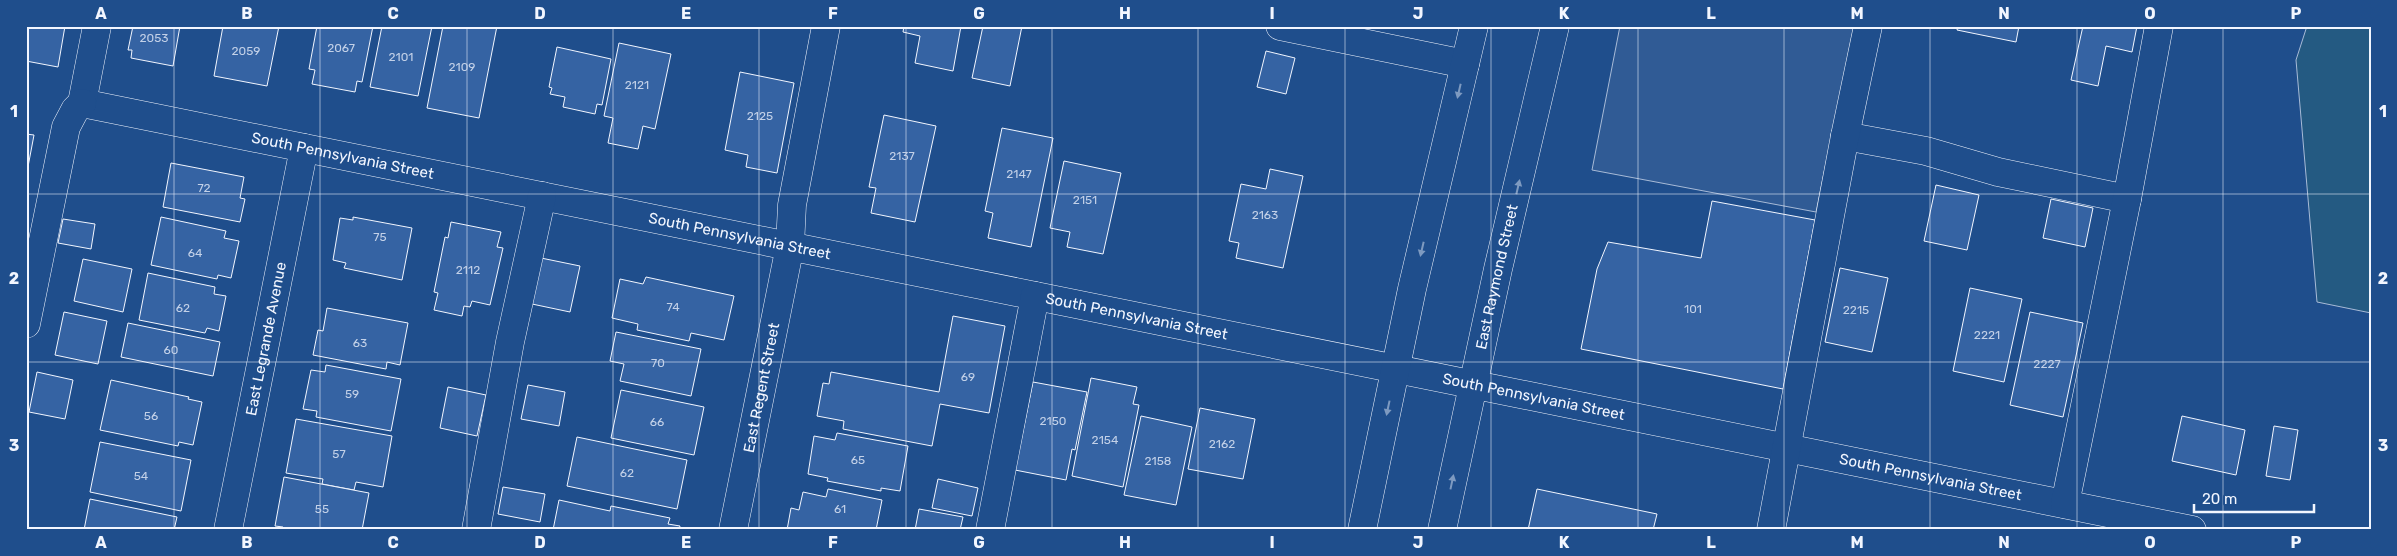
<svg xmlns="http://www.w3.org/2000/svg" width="2397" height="556" font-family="Rubik,sans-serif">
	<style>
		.green { fill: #245a82; stroke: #a8bbd7 }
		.parking { fill: #305b95; stroke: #a8bbd7 }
		.building { fill: #3563a3; stroke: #f2f6ff }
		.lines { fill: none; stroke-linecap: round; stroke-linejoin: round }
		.minor-casing { stroke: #f2f6ff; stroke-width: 29 }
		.major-casing { stroke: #f2f6ff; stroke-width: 29 }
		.minor { stroke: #1f4e8c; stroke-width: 28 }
		.major { stroke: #1f4e8c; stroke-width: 28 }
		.oneway { fill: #7e9ac0 }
		.grid { fill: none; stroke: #f2f6ff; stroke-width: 1; stroke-opacity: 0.55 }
		.labels { text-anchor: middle; stroke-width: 4; stroke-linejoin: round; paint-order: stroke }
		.number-label { font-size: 12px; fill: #c3d1e8 }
		.street-label { font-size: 15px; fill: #f2f6ff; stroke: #1f4e8c }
		.neatline { fill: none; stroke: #f2f6ff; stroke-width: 2 }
		.grid-label { font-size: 16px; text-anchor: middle; font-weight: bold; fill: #f2f6ff }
	</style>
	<rect width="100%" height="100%" fill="#1f4e8c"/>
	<polygon class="green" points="2307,26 2371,26 2371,313 2317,302 2296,60"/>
	<polygon class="parking" points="1620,26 1854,26 1816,212 1592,170"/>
	<g class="building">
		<polygon points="26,26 65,26 58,67 26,61"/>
		<polygon points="133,26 180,26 173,66 131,58 132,50 128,50"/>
		<polygon points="223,26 279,26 267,86 214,76"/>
		<polygon points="317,26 373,26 362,82 357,81 355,92 312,84 315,70 309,69"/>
		<polygon points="382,26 432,26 418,96 370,87"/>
		<polygon points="443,26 497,26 479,118 427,108"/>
		<polygon points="904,26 961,26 953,71 915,63 920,36 903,32"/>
		<polygon points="983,26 1022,26 1010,86 972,78"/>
		<polygon points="1958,26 2019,26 2016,42 1957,30"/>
		<polygon points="2083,26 2137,26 2132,52 2106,46 2098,86 2071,80"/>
		<polygon points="619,43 671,54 655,129 643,126 638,149 608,143 613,118 604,116"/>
		<polygon points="557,47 611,59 602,105 597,104 595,114 563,107 565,97 550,94 552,88 549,87"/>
		<polygon points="1266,51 1295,58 1286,94 1257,87"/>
		<polygon points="740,72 794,83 777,173 746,167 748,155 725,150"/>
		<polygon points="884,115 936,126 915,222 871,213 876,188 869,187"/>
		<polygon points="1002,128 1053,138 1031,247 988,238 993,213 985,211"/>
		<polygon points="26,134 34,135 27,172 26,172"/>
		<polygon points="1064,161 1121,173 1103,254 1067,247 1070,232 1050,228"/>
		<polygon points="171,163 244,177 240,198 245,199 240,222 163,207"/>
		<polygon points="1270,169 1303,176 1283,268 1236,258 1239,243 1229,241 1241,184 1266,189"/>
		<polygon points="1936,185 1979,195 1967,250 1924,241"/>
		<polygon points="2051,199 2093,208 2085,247 2043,238"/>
		<polygon points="1712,201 1815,220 1783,389 1581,349 1597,269 1608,242 1701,258"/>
		<polygon points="161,217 226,231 224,238 239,241 231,278 218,275 217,279 151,265"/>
		<polygon points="353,217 412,228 402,280 344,268 346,263 333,260 340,218 353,220"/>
		<polygon points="63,219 95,224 91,249 58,243"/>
		<polygon points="451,222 501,232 497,247 503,248 490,305 472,301 470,307 464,306 462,316 434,310 438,293 434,292 445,237 448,238"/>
		<polygon points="541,258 580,266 570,312 532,304"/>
		<polygon points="83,259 132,269 123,312 74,301"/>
		<polygon points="1840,268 1888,278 1872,352 1825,342"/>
		<polygon points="148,273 215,287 214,294 226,296 219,331 207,328 205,333 139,320"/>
		<polygon points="646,277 734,296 724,340 691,333 689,341 637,330 638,324 612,318 620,279 643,284"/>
		<polygon points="1970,288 2022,299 2004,382 1953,371"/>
		<polygon points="327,308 408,323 400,365 387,362 386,369 313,355 318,330 323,331"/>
		<polygon points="64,312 107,321 98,364 55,355"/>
		<polygon points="2030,312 2083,323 2063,417 2010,405"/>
		<polygon points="953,316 1005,326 989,413 940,404 932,446 843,429 844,421 817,416 823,383 829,384 831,372 939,392"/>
		<polygon points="128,323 220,342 213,376 121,357"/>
		<polygon points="616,332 701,349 691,396 620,381 624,364 610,361"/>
		<polygon points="326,365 401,379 391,431 316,417 317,411 303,409 311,370 325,372"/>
		<polygon points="37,372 73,380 65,419 29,412"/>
		<polygon points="1091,378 1137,387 1133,404 1139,405 1123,487 1072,476"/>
		<polygon points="111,380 189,397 188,399 202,402 193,445 179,442 178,446 100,430"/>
		<polygon points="1033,382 1087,392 1075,450 1072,449 1066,480 1015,470"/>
		<polygon points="528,385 565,392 559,426 521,419"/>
		<polygon points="448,387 486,395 477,436 440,428"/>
		<polygon points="621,390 704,407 694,455 611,438"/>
		<polygon points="1200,408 1255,419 1243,479 1188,469"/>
		<polygon points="1141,416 1192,427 1176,505 1124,495"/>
		<polygon points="2182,416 2245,430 2236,475 2172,461"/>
		<polygon points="296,419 392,436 383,487 356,482 354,490 322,484 323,479 286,473"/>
		<polygon points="2274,426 2298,430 2290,480 2266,476"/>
		<polygon points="837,433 908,446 900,491 881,488 881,491 827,481 828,478 808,474 814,436 835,440"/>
		<polygon points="577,437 687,460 677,509 567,486"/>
		<polygon points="100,442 191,460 181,511 90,492"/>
		<polygon points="284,477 369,493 362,530 283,530 283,527 275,526"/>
		<polygon points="938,479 978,488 972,516 932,508"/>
		<polygon points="503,487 545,494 540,522 498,514"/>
		<polygon points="828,489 882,500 876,530 787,530 791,508 799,510 803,492 826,497"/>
		<polygon points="1537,489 1657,514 1653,530 1528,530"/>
		<polygon points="90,499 177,517 174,530 84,530"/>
		<polygon points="559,500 610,511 611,506 670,518 668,524 680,526 679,530 553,530"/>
		<polygon points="919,509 963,517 960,530 915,530"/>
	</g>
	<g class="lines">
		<defs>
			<g id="minor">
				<polyline points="1280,26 1465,64"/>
				<path id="s1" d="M82,103L2192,530"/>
				<polyline points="82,103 97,26"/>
				<polyline points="1845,136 1926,151 1998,172 2127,199"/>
				<polyline points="26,324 66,127 75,110 82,103"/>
				<polyline points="2065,504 2127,199 2159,26"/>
				<path id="s2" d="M228,530L304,148"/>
				<polyline points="476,530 510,342 542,196"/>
				<path id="s3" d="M733,530L790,246L792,205L826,26"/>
				<polyline points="990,530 1035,296"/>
				<polyline points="1771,530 1845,136 1868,26"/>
			</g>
			<g id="major">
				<polyline points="1362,530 1412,289 1474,26"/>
				<path id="s4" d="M1442,530L1498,269L1555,26"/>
			</g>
		</defs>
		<use href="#minor" class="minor-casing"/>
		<use href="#major" class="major-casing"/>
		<use href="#minor" class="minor"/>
		<use href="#major" class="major"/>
	</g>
	<defs><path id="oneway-solid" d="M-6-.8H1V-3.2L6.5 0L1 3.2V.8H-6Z" transform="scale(1.25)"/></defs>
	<g class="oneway">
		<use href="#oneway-solid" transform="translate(1459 91) rotate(103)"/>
		<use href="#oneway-solid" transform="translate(1518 187) rotate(-77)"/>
		<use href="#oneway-solid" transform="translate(1422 249) rotate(103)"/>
		<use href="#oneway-solid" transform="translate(1388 408) rotate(102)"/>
		<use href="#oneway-solid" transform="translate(1452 482) rotate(-78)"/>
	</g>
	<path class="grid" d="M174,26V530M320,26V530M467,26V530M613,26V530M759,26V530M906,26V530M1052,26V530M1198,26V530M1345,26V530M1491,26V530M1638,26V530M1784,26V530M1930,26V530M2077,26V530M2223,26V530M26,194H2371M26,362H2371"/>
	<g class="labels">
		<g class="number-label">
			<text x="154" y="42">2053</text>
			<text x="341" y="52">2067</text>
			<text x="246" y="55">2059</text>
			<text x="401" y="61">2101</text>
			<text x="462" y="71">2109</text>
			<text x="637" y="89">2121</text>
			<text x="760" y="120">2125</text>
			<text x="902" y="160">2137</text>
			<text x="1019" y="178">2147</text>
			<text x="204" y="192">72</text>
			<text x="1085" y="204">2151</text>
			<text x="1265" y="219">2163</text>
			<text x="380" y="241">75</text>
			<text x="195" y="257">64</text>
			<text x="468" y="274">2112</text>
			<text x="673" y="311">74</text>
			<text x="183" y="312">62</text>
			<text x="1693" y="313">101</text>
			<text x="1856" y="314">2215</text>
			<text x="1987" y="339">2221</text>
			<text x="360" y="347">63</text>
			<text x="171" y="354">60</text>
			<text x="658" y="367">70</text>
			<text x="2047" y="368">2227</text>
			<text x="968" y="381">69</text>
			<text x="352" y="398">59</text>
			<text x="151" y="420">56</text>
			<text x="1053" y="425">2150</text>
			<text x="657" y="426">66</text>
			<text x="1105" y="444">2154</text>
			<text x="1222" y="448">2162</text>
			<text x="339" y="458">57</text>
			<text x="858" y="464">65</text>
			<text x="1158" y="465">2158</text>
			<text x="627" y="477">62</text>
			<text x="141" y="480">54</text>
			<text x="322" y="513">55</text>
			<text x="840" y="513">61</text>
		</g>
		<g class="street-label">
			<text dy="5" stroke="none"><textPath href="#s1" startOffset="266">South Pennsylvania Street</textPath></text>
			<text dy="5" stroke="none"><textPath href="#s1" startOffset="671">South Pennsylvania Street</textPath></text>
			<text dy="5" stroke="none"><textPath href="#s4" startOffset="259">East Raymond Street</textPath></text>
			<text dy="5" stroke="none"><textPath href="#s1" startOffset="1076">South Pennsylvania Street</textPath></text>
			<text dy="5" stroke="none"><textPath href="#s2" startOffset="195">East Legrande Avenue</textPath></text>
			<text dy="5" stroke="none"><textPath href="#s3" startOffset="145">East Regent Street</textPath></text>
			<text dy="5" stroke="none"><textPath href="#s1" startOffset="1481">South Pennsylvania Street</textPath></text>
			<text dy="5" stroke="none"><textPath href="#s1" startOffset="1886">South Pennsylvania Street</textPath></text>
		</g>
	</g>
	<rect width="2397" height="556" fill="none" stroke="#1f4e8c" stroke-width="55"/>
	<path d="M2194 504v8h120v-8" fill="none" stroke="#f2f6ff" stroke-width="2.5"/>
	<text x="2202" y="504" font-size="15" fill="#f2f6ff" stroke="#1f4e8c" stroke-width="4" paint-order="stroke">20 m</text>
	<rect x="28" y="28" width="2342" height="500" class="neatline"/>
	<g class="grid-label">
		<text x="101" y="19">A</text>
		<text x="247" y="19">B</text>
		<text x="393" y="19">C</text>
		<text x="540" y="19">D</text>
		<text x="686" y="19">E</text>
		<text x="833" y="19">F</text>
		<text x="979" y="19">G</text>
		<text x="1125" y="19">H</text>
		<text x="1272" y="19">I</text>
		<text x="1418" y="19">J</text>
		<text x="1564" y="19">K</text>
		<text x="1711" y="19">L</text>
		<text x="1857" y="19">M</text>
		<text x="2004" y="19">N</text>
		<text x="2150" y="19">O</text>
		<text x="2296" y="19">P</text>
		<text x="14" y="117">1</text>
		<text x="2383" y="117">1</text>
		<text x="14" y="284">2</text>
		<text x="2383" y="284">2</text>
		<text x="14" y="451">3</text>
		<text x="2383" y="451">3</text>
		<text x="101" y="548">A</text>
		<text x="247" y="548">B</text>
		<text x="393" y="548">C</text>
		<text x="540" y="548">D</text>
		<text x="686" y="548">E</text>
		<text x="833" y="548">F</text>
		<text x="979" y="548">G</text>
		<text x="1125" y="548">H</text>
		<text x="1272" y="548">I</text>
		<text x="1418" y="548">J</text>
		<text x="1564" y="548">K</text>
		<text x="1711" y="548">L</text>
		<text x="1857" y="548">M</text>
		<text x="2004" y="548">N</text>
		<text x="2150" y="548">O</text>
		<text x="2296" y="548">P</text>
	</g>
</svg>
